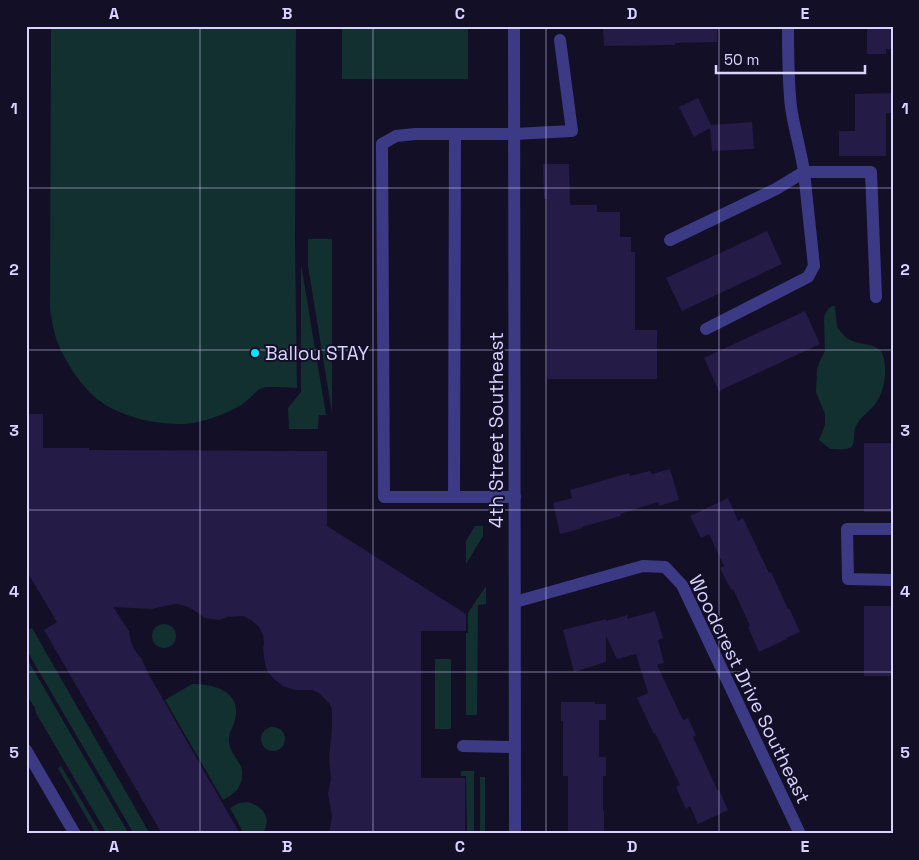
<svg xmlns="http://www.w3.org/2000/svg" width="919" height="860" font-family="'Space Grotesk',sans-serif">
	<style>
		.green { fill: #12302f }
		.building { fill: #241b47 }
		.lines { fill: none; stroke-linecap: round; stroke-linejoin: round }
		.minor { stroke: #3d3a85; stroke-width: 12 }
		.grid { fill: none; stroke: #d9d4ff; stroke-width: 1; stroke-opacity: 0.55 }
		.poi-dot { fill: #00e5ff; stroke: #130f26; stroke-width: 2 }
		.labels { text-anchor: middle; stroke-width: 4; stroke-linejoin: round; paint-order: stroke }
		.poi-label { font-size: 19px; fill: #d9d4ff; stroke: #130f26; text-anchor: start }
		.street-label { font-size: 19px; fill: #d9d4ff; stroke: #130f26 }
		.neatline { fill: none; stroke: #d9d4ff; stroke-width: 2 }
		.grid-label { font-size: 16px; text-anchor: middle; font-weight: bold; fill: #d9d4ff }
	</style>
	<rect width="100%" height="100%" fill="#130f26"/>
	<g class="green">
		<path d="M51,26H296L295,239L297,388C290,388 268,386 262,388C256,390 250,399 244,403C232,411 217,417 202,421C183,426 169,424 149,421C132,418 111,410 97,399C82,387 67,364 59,346C54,335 52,321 50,309Z"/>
		<rect x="342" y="26" width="126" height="53"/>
		<polygon points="308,239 332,239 332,413 308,266"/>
		<polygon points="301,264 326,415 319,415 318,429 289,429 288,408 301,392"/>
		<path d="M832,306H835L837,327C840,331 844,336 848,339C858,345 877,343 882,353C888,365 885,391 877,401C872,410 862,415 857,424C852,431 856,441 852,446C848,451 836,449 830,449L819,440L825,425V414L816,392L817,370L819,363L825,351L824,319C825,313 827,309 832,306Z"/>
		<polygon points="475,526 483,526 483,536 466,564 466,541"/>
		<polygon points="486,586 486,604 478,605 477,715 466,715 466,633 468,633 468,613"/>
		<circle cx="164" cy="636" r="12"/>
		<polygon points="32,628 150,834 134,834 26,649 26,632"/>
		<polygon points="26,657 129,834 107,834 36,713 35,708 26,694"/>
		<rect x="435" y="659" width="16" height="70"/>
		<path d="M192,684C214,684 242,691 235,720C233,728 228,733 229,742C230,751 235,756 239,763C245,770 242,785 236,791C232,795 227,797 223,800L165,700Z"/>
		<circle cx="273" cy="739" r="12"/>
		<polygon points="61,766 101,834 96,834 58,768"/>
		<polygon points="461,771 474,771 474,834 467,834 466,776 461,776"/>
		<rect x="480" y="777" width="5" height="57"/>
		<path d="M248,802C258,805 270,813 266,826C266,829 263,831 262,834H244L230,808L239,803Z"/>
	</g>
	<g class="building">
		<polygon points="603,26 717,26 717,42 675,43 675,45 604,46"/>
		<polygon points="867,26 893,26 893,49 886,49 886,54 867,54"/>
		<polygon points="893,93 893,113 886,113 886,156 839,156 839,131 855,131 855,94"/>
		<polygon points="698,98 711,125 752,122 754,149 712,151 710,128 694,137 679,107"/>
		<polygon points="543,164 569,164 570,205 597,205 597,212 620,212 620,237 631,237 631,252 635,252 635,330 657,330 657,379 547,379 547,199 544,199"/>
		<polygon points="767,231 782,264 682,311 666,278"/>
		<polygon points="805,311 820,344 719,391 704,358"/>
		<polygon points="26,414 43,414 43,448 89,448 89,450 327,451 327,526 466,614 466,631 421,631 421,778 465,778 465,834 329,834 332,816 328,794 331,779 329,757 332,728 332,709 330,704 319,693 312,690 295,690 283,686 275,680 267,671 265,663 263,650 264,643 263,635 259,627 251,620 243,616 228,617 219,620 205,618 192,609 185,606 177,604 169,605 152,609 113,607 129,631 131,642 134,649 142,660 149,675 240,834 162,834 44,630 57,622 26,570"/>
		<rect x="864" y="443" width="29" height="69"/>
		<polygon points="670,469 679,500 659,506 658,502 620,514 621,516 582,527 583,528 560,534 553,503 572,498 570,490 629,473 630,476 650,471 652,474"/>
		<polygon points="728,498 738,521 743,518 769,573 771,572 788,609 789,608 800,632 786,638 787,639 759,652 748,627 750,626 733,589 731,590 720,568 724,566 709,534 701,538 690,516"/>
		<rect x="864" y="606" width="29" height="70"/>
		<polygon points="655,611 663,638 658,640 664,663 657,665 683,720 688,718 696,735 693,737 718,791 719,790 728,810 698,824 690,806 686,809 676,787 680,785 655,733 654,734 637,698 648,693 636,654 617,659 606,636 606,662 574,672 563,630 606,619 606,621 628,615 627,619"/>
		<polygon points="561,702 595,702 595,704 606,704 606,720 599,720 599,757 606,757 606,776 603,776 603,811 604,811 604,832 601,832 601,834 568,834 568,776 563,776 563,721 561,721"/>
	</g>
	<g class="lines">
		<g class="minor">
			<polyline points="514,26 515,834"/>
			<path d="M788,26C788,53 788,81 791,107C794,129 801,150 804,172H871L876,297"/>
			<polyline points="670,240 776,189 804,172 814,266 808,277 706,329"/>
			<polyline points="454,497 455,134"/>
			<polyline points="515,497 384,497 382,144 396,136 415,134 514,134 572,131 560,40"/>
			<polyline points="893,529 847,529 848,579 893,580"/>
			<polyline points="515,602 643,566 665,567 682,585 800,834"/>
			<polyline points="463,746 515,747"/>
			<polyline points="26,750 75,834"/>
		</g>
	</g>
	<path class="grid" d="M200,26V834M373,26V834M546,26V834M719,26V834M26,188H893M26,350H893M26,510H893M26,672H893"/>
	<circle class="poi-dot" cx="255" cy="353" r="5"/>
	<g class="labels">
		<g class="poi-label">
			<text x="265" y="360">Ballou STAY</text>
		</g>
		<g class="street-label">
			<text transform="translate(496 430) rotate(-90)" y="7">4th Street Southeast</text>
			<text transform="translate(750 689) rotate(64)" y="7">Woodcrest Drive Southeast</text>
		</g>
	</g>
	<rect width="919" height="860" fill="none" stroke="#130f26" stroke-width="55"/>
	<path d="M716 65v8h149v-8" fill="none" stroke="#d9d4ff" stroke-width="2.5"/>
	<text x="724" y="65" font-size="15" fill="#d9d4ff" stroke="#130f26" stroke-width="4" paint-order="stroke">50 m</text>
	<rect x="28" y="28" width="864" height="804" class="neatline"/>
	<g class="grid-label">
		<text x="114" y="19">A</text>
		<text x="287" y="19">B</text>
		<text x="460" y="19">C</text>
		<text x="632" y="19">D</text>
		<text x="805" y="19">E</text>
		<text x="14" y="114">1</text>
		<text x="905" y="114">1</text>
		<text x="14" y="275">2</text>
		<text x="905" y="275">2</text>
		<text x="14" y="436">3</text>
		<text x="905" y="436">3</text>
		<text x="14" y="597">4</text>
		<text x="905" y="597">4</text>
		<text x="14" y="758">5</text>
		<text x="905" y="758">5</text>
		<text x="114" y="852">A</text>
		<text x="287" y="852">B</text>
		<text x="460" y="852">C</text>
		<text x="632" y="852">D</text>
		<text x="805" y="852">E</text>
	</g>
</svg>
